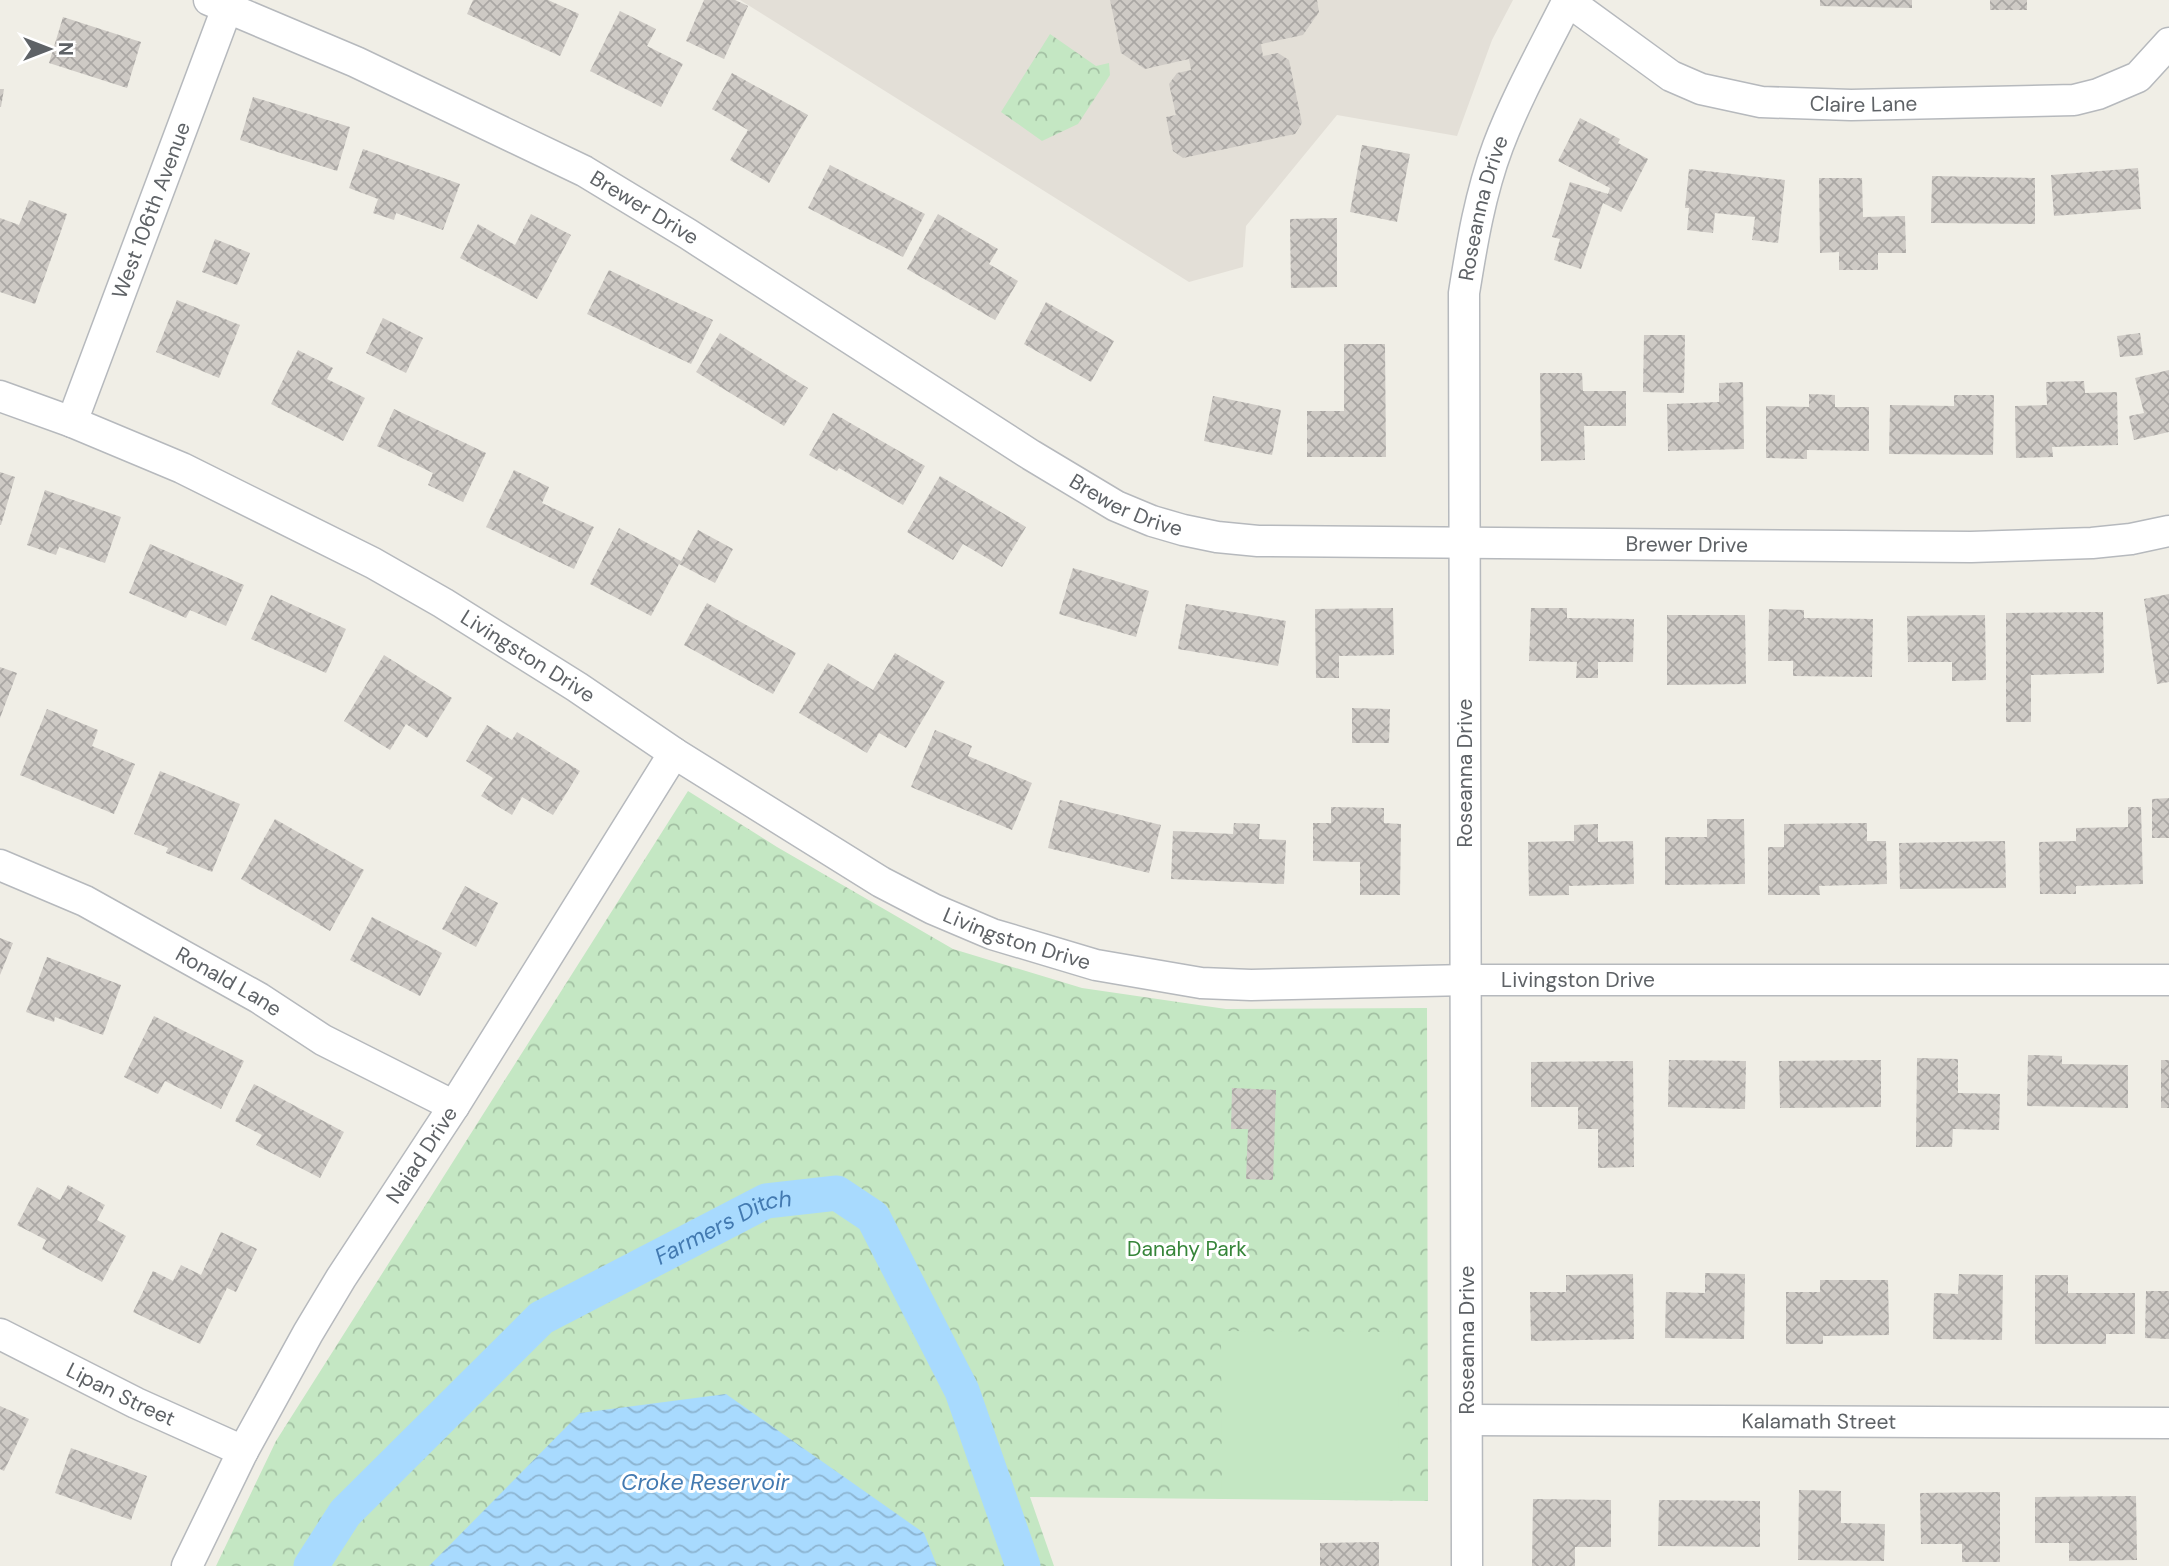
<svg xmlns="http://www.w3.org/2000/svg" width="2169" height="1566" font-family="'DM Sans',sans-serif">
<style>
.education{fill:#e3dfd7}
.forest{fill:url(#forest-crowns)}
.pitch{fill:#c4e7c3}
.water{fill:url(#water-waves)}
.lines{fill:none;stroke-linecap:round;stroke-linejoin:round}
.canal{stroke:#a8dafe;stroke-width:35}
.building{fill:url(#building-cross-hatch)}
.street-casing{stroke:#b6b9bd;stroke-width:33}
.street{stroke:#fff;stroke-width:30}
.labels{text-anchor:middle;dominant-baseline:central;stroke-width:6;stroke-linejoin:round;paint-order:stroke}
.street-label{font-size:21px;fill:#5e6266;stroke:#fff}
.park-label{font-size:21px;fill:#368539;stroke:#fff}
.water-label{font-size:23px;font-style:italic;fill:#437ab1;stroke:#fff}
</style>
<defs>
<pattern id="forest-crowns" width="20" height="18" patternUnits="userSpaceOnUse" patternTransform="scale(1.75)"><rect width="20" height="18" fill="#c4e7c3"/><path d="M2 6a3 3 0 1 1 6 0M12 15a3 3 0 1 1 6 0" fill="none" stroke="#a2bfa2"/></pattern>
<pattern id="water-waves" width="16" height="10" patternUnits="userSpaceOnUse" patternTransform="scale(1.75)"><rect width="16" height="10" fill="#a8dafe"/><path d="M0 5q4-4 8 0t8 0" fill="none" stroke="#8cb4d1"/></pattern>
<pattern id="building-cross-hatch" width="8" height="8" patternUnits="userSpaceOnUse" patternTransform="scale(1.75)"><rect width="8" height="8" fill="#cecac5"/><path d="M0 0l8 8M0 8l8-8" fill="none" stroke="#aaa7a4"/></pattern>
</defs>
<rect width="100%" height="100%" fill="#f0eee6"/>
<path class="education" d="M740,0h773l-21,40 -35,96 -120,-21 -91,111 -3,41 -54,15z"/>
<g class="forest">
<path d="M1050,34l46,32 13,-3 1,12 -32,49 -36,17 -41,-29z"/>
<path d="M688,791l89,56 176,102 129,39 144,21 201,-1 1,493 -398,-4 24,69h-838l60,-125z"/>
</g>
<path class="pitch" d="M1221,1331l177,1 1,160 -177,3z"/>
<path class="water" d="M726,1394l198,139 13,33h-508l151,-153z"/>
<g class="lines">
<path class="canal" id="s1" d="M311,1566l34,-53 196,-195 225,-117 71,-8 36,24 89,174 61,175"/>
</g>
<g class="building">
<path d="M473,0h75l31,14 -19,42 -93,-42z"/>
<path d="M704,0h31l13,6 -24,53 -38,-18z"/>
<path d="M1110,0h207l2,12 -16,23 -42,9 2,12 15,-3 11,7 13,63 -7,11 -112,24 -10,-7 -7,-34 10,-2 -7,-31 8,-11 14,-3 -2,-11 -44,10 -24,-16z"/>
<path d="M1820,0h92v8l-92,-2z"/>
<rect x="1990" y="0" width="37" height="10"/>
<path d="M620,11l36,18 -9,17 36,18 -22,43 -71,-36z"/>
<path d="M63,17l78,25 -14,46 -78,-25z"/>
<path d="M732,73l76,42 -39,68 -39,-23 18,-30 -36,-21z"/>
<path d="M0,89h4l-3,18h-1z"/>
<path d="M253,97l97,30 -13,44 -97,-31z"/>
<path d="M1580,118l40,21 -2,4 30,16 -27,53 -18,-9 -22,66 -27,-9 6,-21 -8,-2 18,-55 38,12 2,-6 -52,-27z"/>
<path d="M1362,145l48,9 -13,68 -47,-10z"/>
<path d="M363,149l97,35 -17,46 -47,-17 -2,7 -21,-7 5,-14 -29,-11z"/>
<path d="M830,165l95,49 -22,43 -95,-49z"/>
<path d="M2138,168l3,41 -87,7 -3,-41z"/>
<path d="M1689,169l96,11 -7,63 -26,-3 3,-23 -40,-4 -2,20 -26,-3 2,-22h-4z"/>
<path d="M1932,176l103,2v46l-104,-1z"/>
<path d="M1819,178h43l1,39 42,-1 1,37h-28v17h-39v-18l-19,1z"/>
<path d="M29,200l38,14 -32,90 -35,-12v-74l19,7z"/>
<path d="M531,214l40,21 -34,64 -77,-41 18,-34 37,21z"/>
<path d="M938,214l60,35 -9,15 29,17 -23,39 -88,-51z"/>
<path d="M1337,218v69l-46,1 -1,-69z"/>
<path d="M215,239l35,14 -13,32 -35,-13z"/>
<path d="M609,270l104,50 -22,44 -104,-50z"/>
<path d="M177,300l63,25 -21,53 -63,-26z"/>
<path d="M1046,302l68,39 -23,41 -67,-38z"/>
<path d="M383,318l40,20 -17,35 -40,-20z"/>
<path d="M720,333l88,55 -24,38 -88,-54z"/>
<path d="M2140,333l3,22 -23,2 -3,-21z"/>
<path d="M1644,335h41l-1,58 -41,-1z"/>
<path d="M1344,344h41l1,113h-79v-46h37z"/>
<path d="M298,350l35,18 -6,11 38,19 -22,43 -72,-37z"/>
<path d="M2169,370v62l-35,8 -5,-24 15,-3 -9,-35z"/>
<path d="M1540,373h42l1,18h43v35h-42l1,34 -44,1z"/>
<path d="M2084,381l1,12 32,-1 1,53 -66,2 1,10 -37,1 -1,-52 32,-1 -1,-23z"/>
<path d="M1743,382l1,67 -76,2 -1,-47 52,-2v-19z"/>
<path d="M1809,394l26,1v12h34v44l-62,-1v9l-41,-1v-52l43,1z"/>
<path d="M1954,395h40l-1,60 -104,-1 1,-49 64,1z"/>
<path d="M1213,396l68,14 -9,45 -68,-14z"/>
<path d="M394,409l92,44 -23,49 -35,-17 5,-12 -56,-27z"/>
<path d="M833,413l92,53 -22,39 -64,-37 -2,3 -28,-16z"/>
<path d="M514,470l35,17 -7,16 52,24 -20,42 -88,-42z"/>
<path d="M0,472l15,5 -14,48h-1z"/>
<path d="M940,476l86,51 -24,40 -39,-23 -10,16 -46,-28z"/>
<path d="M45,490l76,27 -16,46 -46,-16 -3,8 -29,-10z"/>
<path d="M619,528l62,33 17,-31 35,19 -18,34 -36,-19 -28,52 -61,-32z"/>
<path d="M150,544l94,41 -18,41 -36,-16 -4,8 -57,-25z"/>
<path d="M1073,568l76,23 -13,46 -77,-23z"/>
<path d="M2169,594v88l-12,2 -13,-85z"/>
<path d="M271,595l75,34 -20,44 -75,-34z"/>
<path d="M707,603l89,50 -23,41 -89,-49z"/>
<path d="M1186,604l100,17 -8,45 -100,-17z"/>
<path d="M1393,608l1,47 -55,1v22h-23l-1,-69z"/>
<path d="M1531,608h36v10l67,1 -1,43h-35v16h-22l1,-16 -48,-1z"/>
<path d="M1769,609l35,1v8l69,1 -1,58 -79,-1v-15h-25z"/>
<path d="M2103,612l1,61 -73,2v47h-25v-109z"/>
<path d="M1667,615h78l1,69 -79,1z"/>
<path d="M1985,615l1,65 -34,1v-19h-44l-1,-46z"/>
<path d="M895,653l50,29 -39,66 -27,-15 -12,20 -68,-40 29,-50 45,27z"/>
<path d="M384,655l68,43 -25,40 -21,-14 -16,26 -46,-29z"/>
<path d="M0,667l17,6 -17,45z"/>
<path d="M1352,708l38,1 -1,34h-37z"/>
<path d="M47,709l51,21 -6,16 43,18 -21,50 -94,-39z"/>
<path d="M487,725l25,15 5,-8 63,39 -27,44 -31,-18 -10,18 -31,-19 12,-18 -27,-17z"/>
<path d="M935,730l37,16 -4,10 64,27 -20,47 -101,-43z"/>
<path d="M160,771l80,33 -28,68 -46,-19 2,-5 -34,-14z"/>
<path d="M2169,798v40h-17v-39z"/>
<path d="M1060,800l101,25 -12,48 -101,-25z"/>
<path d="M1331,807l53,1v15l17,1 -1,71h-40v-33l-47,-1v-38h18z"/>
<path d="M2128,807h13l2,77 -67,2v8h-36l-1,-52 37,-1v-13l52,-1z"/>
<path d="M275,819l89,51 -34,61 -89,-52z"/>
<path d="M1707,819h37l1,65 -80,1v-48h42z"/>
<path d="M1234,823l26,1 -1,15 27,1 -2,44 -113,-5 2,-48 60,3z"/>
<path d="M1867,823v18h19l1,43 -68,2 1,9h-52v-48h16v-23z"/>
<path d="M1598,824v18l35,-1 1,43 -65,2v9l-40,1 -1,-54 46,-1v-16z"/>
<path d="M2005,841l1,47 -106,1 -1,-46z"/>
<path d="M465,886l33,17 -22,44 -34,-18z"/>
<path d="M372,917l70,36 -22,43 -70,-36z"/>
<path d="M0,938l13,5 -13,32z"/>
<path d="M47,957l74,28 -18,50 -48,-18 -1,5 -28,-10z"/>
<path d="M154,1016l90,45 -23,48 -56,-28 -7,13 -34,-17z"/>
<path d="M2028,1055l34,1v8l66,1v43l-101,-2z"/>
<path d="M1917,1058l41,1v34l42,1 -1,36 -46,-1 -1,18h-36z"/>
<path d="M1669,1060l77,1 -1,48 -77,-2z"/>
<path d="M1881,1060v47l-101,1 -1,-47z"/>
<rect x="2161" y="1060" width="8" height="48"/>
<path d="M1633,1061l1,106 -36,1v-39h-20v-22h-47v-45z"/>
<path d="M254,1084l90,48 -24,46 -64,-33 6,-10 -27,-14z"/>
<path d="M1232,1088l44,2 -3,90 -27,-1 2,-50h-17z"/>
<path d="M68,1185l37,20 -8,15 29,16 -24,46 -60,-33 4,-9 -29,-15 20,-38 23,13z"/>
<path d="M221,1232l36,17 -21,43 -9,-4 -27,56 -67,-32 20,-41 20,10 8,-16 20,10z"/>
<path d="M1705,1273l40,1 -1,65 -79,-1 1,-46 39,1z"/>
<path d="M1633,1274l1,65 -103,2 -1,-49h36v-17z"/>
<path d="M1959,1274l44,1 -1,65 -69,-1 1,-46 24,1z"/>
<path d="M2035,1275h33v18h67v41h-29v10h-71z"/>
<path d="M1820,1280h68l1,55 -66,1v8h-37v-52h34z"/>
<path d="M2146,1291h23v48l-24,-1z"/>
<path d="M0,1406l29,13 -25,52 -4,-2z"/>
<path d="M71,1448l76,28 -16,44 -76,-27z"/>
<path d="M1799,1490l42,1v32l44,1 -1,37 -86,-1z"/>
<path d="M2000,1492v70h-38v-18h-41l-1,-51z"/>
<path d="M2136,1496l1,64 -68,1v-18h-34v-46z"/>
<path d="M1533,1499l78,1v47h-36v19h-43z"/>
<path d="M1659,1500l101,1v46l-102,-1z"/>
<path d="M1379,1542v24h-59v-23z"/>
</g>
<g class="lines">
<defs>
<g id="street">
<path id="s2" d="M209,0l147,62 228,109 104,63 343,221 85,51 36,15 31,9 34,7 41,4 713,6 121,-4 39,-4 38,-8"/>
<path id="s3" d="M1568,1l103,75 30,13 60,13 90,3 223,-5 24,-6 40,-17 31,-34"/>
<path id="s4" d="M0,396l72,26 110,46 191,95 70,40 134,84 97,66 207,129 52,27 59,25 104,31 105,18 50,2 216,-5h702"/>
<path id="s5" d="M72,422l158,-422"/>
<path id="s6" d="M0,865l85,36 174,97 64,42 131,66"/>
<path id="s7" d="M0,1334l136,69 107,48"/>
<path id="s8" d="M1467,1420l702,3"/>
<path id="s9" d="M187,1566l56,-115 65,-118 33,-55 113,-172 220,-353"/>
<path id="s10" d="M1467,1566l-3,-1273c8,-50 16,-99 34,-147 19,-50 46,-98 70,-146"/>
</g>
</defs>
<use href="#street" class="street-casing"/>
<use href="#street" class="street"/>
</g>
<g class="labels">
<g class="street-label">
<text stroke="none"><textPath href="#s3" startOffset="324">Claire Lane</textPath></text>
<text stroke="none"><textPath href="#s2" startOffset="483">Brewer Drive</textPath></text>
<text stroke="none"><textPath href="#s10" startOffset="1360">Roseanna Drive</textPath></text>
<text stroke="none"><textPath href="#s5" startOffset="226">West 106th Avenue</textPath></text>
<text stroke="none"><textPath href="#s2" startOffset="1050">Brewer Drive</textPath></text>
<text stroke="none"><textPath href="#s2" startOffset="1617">Brewer Drive</textPath></text>
<text stroke="none"><textPath href="#s4" startOffset="590">Livingston Drive</textPath></text>
<text transform="translate(1465 773) rotate(-90)">Roseanna Drive</text>
<text stroke="none"><textPath href="#s4" startOffset="1157">Livingston Drive</textPath></text>
<text stroke="none"><textPath href="#s4" startOffset="1724">Livingston Drive</textPath></text>
<text stroke="none"><textPath href="#s6" startOffset="257">Ronald Lane</textPath></text>
<text stroke="none"><textPath href="#s9" startOffset="474">Naiad Drive</textPath></text>
<text transform="translate(1467 1340) rotate(-90)">Roseanna Drive</text>
<text stroke="none"><textPath href="#s7" startOffset="135">Lipan Street</textPath></text>
<text stroke="none"><textPath href="#s8" startOffset="352">Kalamath Street</textPath></text>
</g>
<g class="park-label">
<text x="1187" y="1249">Danahy Park</text>
</g>
<g class="water-label">
<text stroke="none"><textPath href="#s1" startOffset="544">Farmers Ditch</textPath></text>
<text x="705" y="1482">Croke Reservoir</text>
</g>
</g>
<g transform="translate(49 49) rotate(90)" stroke="#ffffff" stroke-width="5" paint-order="stroke">
<path d="M0-5L12 26L0 18L-12 26Z" fill="#5e6266"/>
<text y="-10" font-size="19" font-weight="bold" text-anchor="middle" fill="#5e6266">N</text>
</g>
</svg>
